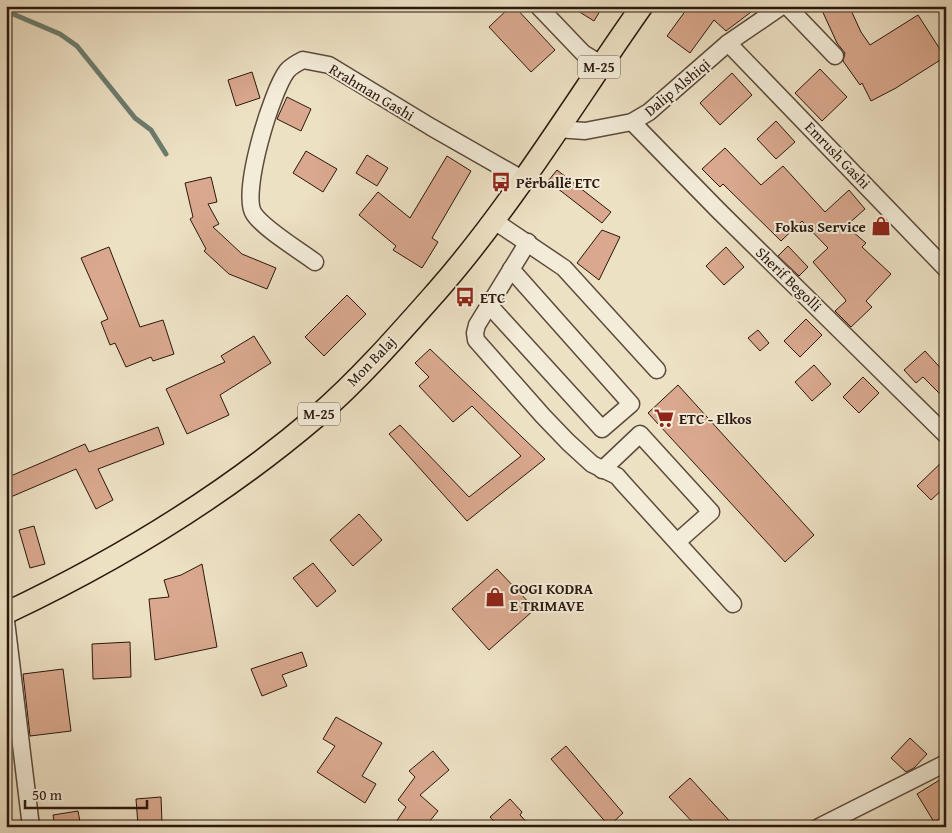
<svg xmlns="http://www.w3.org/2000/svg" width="952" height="833" font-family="'Gentium Book Plus',serif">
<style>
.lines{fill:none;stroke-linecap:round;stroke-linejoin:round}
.stream{stroke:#6d7c6f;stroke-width:5}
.building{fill:#d9a88e;stroke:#2b180d}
.minor-casing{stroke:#5c4a3b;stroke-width:19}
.major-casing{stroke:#2b180d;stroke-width:24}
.minor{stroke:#f3ecd9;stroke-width:16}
.major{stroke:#ede1c4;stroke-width:21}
.labels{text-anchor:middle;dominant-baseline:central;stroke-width:4;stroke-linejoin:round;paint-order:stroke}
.shield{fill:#f3ecd9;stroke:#67584a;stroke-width:1}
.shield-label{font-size:14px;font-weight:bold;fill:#2b180d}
.street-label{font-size:15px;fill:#2b180d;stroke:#f3ecd9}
.poi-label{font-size:15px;font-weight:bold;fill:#2b180d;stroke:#f3ecd9;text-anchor:start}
</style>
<rect width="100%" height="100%" fill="#ede1c4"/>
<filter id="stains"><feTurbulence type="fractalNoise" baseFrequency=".004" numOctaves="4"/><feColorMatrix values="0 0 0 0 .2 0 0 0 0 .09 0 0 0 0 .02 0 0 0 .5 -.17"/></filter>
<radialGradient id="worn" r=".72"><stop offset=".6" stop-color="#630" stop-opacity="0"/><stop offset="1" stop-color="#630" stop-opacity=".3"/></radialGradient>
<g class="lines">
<path class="stream" d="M6,11l54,23 17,12 58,72 16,12 15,24"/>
</g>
<g class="building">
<path d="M511,6h3l41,44 -24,22 -42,-45z"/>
<path d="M570,6h33l-9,15z"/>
<path d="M689,6h70l-33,25 -12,-11 -24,33 -23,-17z"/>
<path d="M820,6h29l12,26 9,13 48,-30 27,42 -49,31 -25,13 -9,-18 -2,2 -17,-24 2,-8 -8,-10z"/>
<path d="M820,69l27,28 -25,24 -27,-28z"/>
<path d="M252,72l8,26 -24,8 -8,-26z"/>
<path d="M732,73l20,22 -32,30 -20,-22z"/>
<path d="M287,97l24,12 -10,22 -24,-12z"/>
<path d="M776,121l19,21 -19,17 -19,-20z"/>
<path d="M725,148l36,37 22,-19 42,46 24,-22 16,19 -19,17 20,17 -4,4 29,27 -25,27 6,6 -21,20 -16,-16 11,-10 -1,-2 -32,-37 15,-14 -26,-27 -21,20 -58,-57 -3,3 -18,-18z"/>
<path d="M306,151l31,18 -14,23 -30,-19z"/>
<path d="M367,155l21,13 -11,18 -21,-13z"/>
<path d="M447,156l24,15 -39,67 6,4 -16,26 -29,-18 3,-4 -37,-31 19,-23 32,26z"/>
<path d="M557,170l54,42 -9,11 -54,-42z"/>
<path d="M211,177l6,25 -9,2 11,20 -6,3 29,27 34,14 -9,21 -38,-15 -25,-23 2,-2 -16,-30 3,-2 -8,-34z"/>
<path d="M602,230l18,7 -21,43 -22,-17z"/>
<path d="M788,246l20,21 -9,9 -21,-20z"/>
<path d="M109,247l31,80 23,-7 11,34 -21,7 -2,-4 -25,10 -11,-24 -5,2 -9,-23 7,-3 -27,-61z"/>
<path d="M726,247l18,20 -20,18 -18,-19z"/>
<path d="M347,295l19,19 -42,42 -19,-19z"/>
<path d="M806,319l16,16 -22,22 -16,-16z"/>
<path d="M758,330l11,13 -9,8 -12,-13z"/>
<path d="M254,336l17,27 -51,32 9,20 -42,19 -21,-45 59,-27 -4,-6z"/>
<path d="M430,349l115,110 -78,62 -78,-87 11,-9 69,72 52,-41 -49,-50 -19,16 -34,-36 10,-9 -14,-14z"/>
<path d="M925,351l21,23v26l-23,-23 -7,6 -12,-13z"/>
<path d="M814,365l17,19 -19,17 -17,-19z"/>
<path d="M863,377l16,16 -20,20 -16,-16z"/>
<path d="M678,385l136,150 -29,27 -137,-149z"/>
<path d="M158,427l6,17 -66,25 15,31 -17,9 -20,-40 -70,30v-21l79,-34 4,8z"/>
<path d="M946,458v28l-15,14 -14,-14z"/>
<path d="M359,514l23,26 -29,26 -23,-26z"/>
<path d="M34,526l11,38 -15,4 -11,-38z"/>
<path d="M313,563l23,28 -19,16 -24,-29z"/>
<path d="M202,564l15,83 -62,13 -6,-61 20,-2 -5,-17 17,-5z"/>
<path d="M497,569l38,40 -46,41 -37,-41z"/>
<path d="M130,642l1,35 -38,2 -1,-35z"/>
<path d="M302,652l5,14 -25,9 5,11 -25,10 -11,-27z"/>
<path d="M63,669l8,62 -41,5 -7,-62z"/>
<path d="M336,717l46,26 -20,33 14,8 -11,19 -48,-31 18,-26 -12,-7z"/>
<path d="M910,738l17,16 -13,14 -8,4 -15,-14z"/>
<path d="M566,746l57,67 -14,13 -58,-67z"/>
<path d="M433,751l16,19 -29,25 18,16 -13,16h-22l-7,-5 10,-15 -8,-7 17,-23 -6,-6z"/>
<path d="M946,776v39l-12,7 -17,-28z"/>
<path d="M690,778l45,49h-38l-28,-30z"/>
<path d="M161,797l1,26 -24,2 -2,-26z"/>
<path d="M510,799l12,13 -2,3 11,12h-32l-9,-10z"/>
<path d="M78,811l3,16h-26l-2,-12z"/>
</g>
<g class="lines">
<defs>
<g id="minor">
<path d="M538,6l45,47 18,11"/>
<path d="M787,6l48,50"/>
<path d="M728,43l218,226"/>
<path d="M632,122l86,88 228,225"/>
<path d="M557,129l28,2 47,-9 17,-10 79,-69 54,-37"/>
<path d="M493,220l71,48 93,102"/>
<path d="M528,242l-51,83 -2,8 1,7 67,76 25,26 24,22 25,12 6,7 110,121"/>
<path d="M315,262c-16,-12 -51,-33 -61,-48 -14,-20 18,-124 33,-143 4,-5 10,-8 16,-11l26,5 102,62 91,52"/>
<path d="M489,305l113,124 29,-25 -120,-135"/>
<path d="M602,470l38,-36 71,78 -34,30"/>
<path d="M6,621l25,206"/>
<path d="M819,827l127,-64"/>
</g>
<path id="major" d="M6,613c112,-53 216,-116 310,-196 43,-37 84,-84 122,-127 76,-87 137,-189 204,-284"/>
</defs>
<use href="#minor" class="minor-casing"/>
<use href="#major" class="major-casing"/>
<use href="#minor" class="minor"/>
<use href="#major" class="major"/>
</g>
<defs>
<symbol id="bus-bare" viewBox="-9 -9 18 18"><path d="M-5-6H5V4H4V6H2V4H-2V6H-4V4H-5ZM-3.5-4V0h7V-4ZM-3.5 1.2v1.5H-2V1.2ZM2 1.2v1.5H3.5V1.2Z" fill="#8f2418" stroke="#f3ecd9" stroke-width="2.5" paint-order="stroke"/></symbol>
<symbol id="shop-bare" viewBox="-9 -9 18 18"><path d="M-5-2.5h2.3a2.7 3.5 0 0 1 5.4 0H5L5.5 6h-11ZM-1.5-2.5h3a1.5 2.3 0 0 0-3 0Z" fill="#8f2418" stroke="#f3ecd9" stroke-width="2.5" paint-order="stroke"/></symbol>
<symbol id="supermarket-bare" viewBox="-9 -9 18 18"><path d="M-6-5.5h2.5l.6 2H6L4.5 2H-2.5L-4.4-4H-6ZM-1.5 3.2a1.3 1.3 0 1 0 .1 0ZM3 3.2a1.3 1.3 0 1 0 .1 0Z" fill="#8f2418" stroke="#f3ecd9" stroke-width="2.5" paint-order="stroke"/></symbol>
</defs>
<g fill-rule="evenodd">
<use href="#bus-bare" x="487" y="168" width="28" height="28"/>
<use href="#shop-bare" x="867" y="212" width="28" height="28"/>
<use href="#bus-bare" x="451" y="283" width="28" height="28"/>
<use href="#supermarket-bare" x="650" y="404" width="28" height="28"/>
<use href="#shop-bare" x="481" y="583" width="28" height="28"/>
</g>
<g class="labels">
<g class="shield">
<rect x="578" y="55.5" width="42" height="23" rx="4"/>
<rect x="298" y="402.5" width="42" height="23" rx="4"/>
</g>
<g class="shield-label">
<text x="599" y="67">M-25</text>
<text x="319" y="414">M-25</text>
</g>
<g class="street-label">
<text transform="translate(677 87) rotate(-40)">Dalip Alshiqi</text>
<text transform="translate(372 92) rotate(31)">Rrahman Gashi</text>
<text transform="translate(838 155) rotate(46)">Emrush Gashi</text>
<text transform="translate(789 279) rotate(44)">Sherif Begolli</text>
<text transform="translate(371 361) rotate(-46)">Mon Balaj</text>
</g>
<g class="poi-label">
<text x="516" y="182">Përballë ETC</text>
<text x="866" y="226" text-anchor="end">Fokus Service</text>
<text x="480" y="297">ETC</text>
<text x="679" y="418">ETC - Elkos</text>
<text x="510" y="588">GOGI KODRA<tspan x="510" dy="17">E TRIMAVE</tspan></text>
</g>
</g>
<rect width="952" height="833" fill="none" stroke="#ede1c4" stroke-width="25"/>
<rect x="8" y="8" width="937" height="818" fill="none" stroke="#2b180d" stroke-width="2.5"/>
<rect x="12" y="12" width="927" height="808" fill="none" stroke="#2b180d"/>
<path d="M25 800v8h122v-8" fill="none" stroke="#2b180d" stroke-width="2.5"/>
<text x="32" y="800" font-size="15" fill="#2b180d" stroke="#f3ecd9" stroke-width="4" paint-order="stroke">50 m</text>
<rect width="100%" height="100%" filter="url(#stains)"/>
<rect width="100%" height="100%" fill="url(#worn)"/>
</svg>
